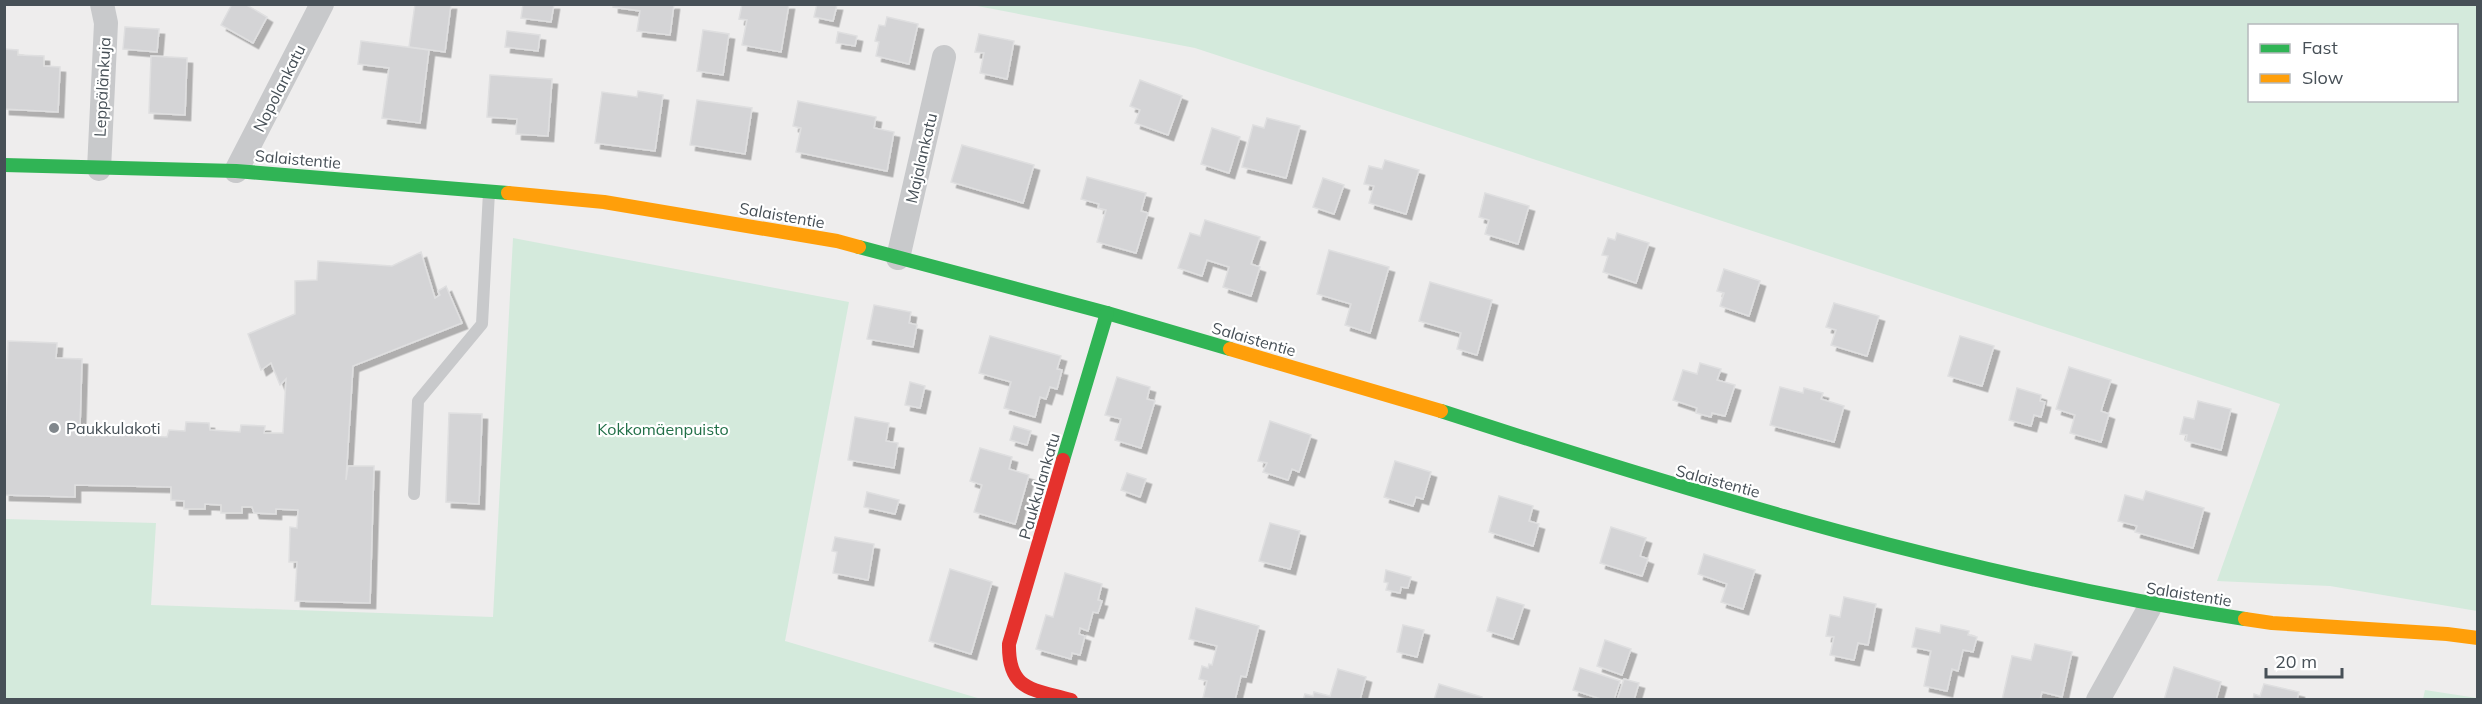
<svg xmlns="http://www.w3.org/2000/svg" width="2482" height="704" font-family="Mulish,sans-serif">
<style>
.green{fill:#d4eadc;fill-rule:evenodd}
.building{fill:#d4d4d6;stroke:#dfdfe0;stroke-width:1.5;filter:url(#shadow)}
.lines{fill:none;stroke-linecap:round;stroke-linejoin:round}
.lane{stroke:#c8c9cb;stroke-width:12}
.street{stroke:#c8c9cb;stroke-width:24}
.fast{stroke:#30b455;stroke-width:14}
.slow{stroke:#ff9f0a;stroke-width:14}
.jam{stroke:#e5322d;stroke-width:14}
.poi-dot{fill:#81878c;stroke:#fff;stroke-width:2}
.labels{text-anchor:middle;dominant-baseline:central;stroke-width:4.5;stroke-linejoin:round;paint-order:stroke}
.street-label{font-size:16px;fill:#475057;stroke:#fff}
.poi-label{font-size:16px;fill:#475057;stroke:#fff;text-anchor:start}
.park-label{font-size:16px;fill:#216f47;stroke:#fff}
</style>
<defs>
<filter id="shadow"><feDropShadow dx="5.5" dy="5.5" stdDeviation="0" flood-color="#0004"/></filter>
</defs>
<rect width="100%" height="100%" fill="#eeeded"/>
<g class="green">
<path d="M972,5h1505v606l-147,-25 -113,-5 63,-177 -1085,-356zM2250,26h206v74h-206z"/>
<path d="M513,238l336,64 -64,339 196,58h-976v-180l151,4 -5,82 342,12z"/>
<path d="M2425,690l52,8v1h-54z"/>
</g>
<g class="building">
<path d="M232,4h13l22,13 -14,26 -32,-18z"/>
<path d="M415,4h36l-6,48 -36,-5z"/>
<path d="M523,4h31l-3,18 -30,-4z"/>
<path d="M613,4h61l-4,31 -33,-4 3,-20 -27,-4z"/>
<path d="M742,4h47l-8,48 -39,-7 5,-25 -8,-1z"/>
<path d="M817,4l20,1 -4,16 -19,-4z"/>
<path d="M887,17l31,7 -9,40 -33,-8 3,-14 -4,-1 4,-16 6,1z"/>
<path d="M125,27l34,2 -2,23 -34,-3z"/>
<path d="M703,30l26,4 -6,41 -26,-4z"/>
<path d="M507,31l33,4 -2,16 -33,-4z"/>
<path d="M838,32l19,4 -2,10 -19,-3z"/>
<path d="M979,34l35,7 -7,38 -27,-6 4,-20 -9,-1z"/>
<path d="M361,41l68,9 -9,73 -38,-5 7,-50 -31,-4z"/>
<path d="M4,49l14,1v5l26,1v10l16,1 -2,45 -54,-3z"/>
<path d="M151,56l36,2 -2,57 -36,-2z"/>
<path d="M490,75l62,4 -4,57 -32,-2 1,-15 -30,-2z"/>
<path d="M1140,80l42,16 -14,39 -33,-12 5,-13 -10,-4z"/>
<path d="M638,91l25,4 -8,56 -60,-8 7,-51 35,5z"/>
<path d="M697,100l55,8 -7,46 -55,-9z"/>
<path d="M798,101l78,16 -2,11 20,4 -7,39 -91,-19 5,-24 -8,-2z"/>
<path d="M1267,118l33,8 -14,52 -44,-11 11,-42 11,3z"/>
<path d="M1212,128l28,9 -11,36 -28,-9z"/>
<path d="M962,145l72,20 -11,38 -72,-21z"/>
<path d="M1385,160l34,10 -13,44 -37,-11 5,-17 -10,-2 5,-18 13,3z"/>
<path d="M1087,177l59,16 -5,18 7,2 -12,40 -39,-11 9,-32 -8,-2 1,-4 -18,-5z"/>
<path d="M1323,178l21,7 -10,29 -21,-7z"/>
<path d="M1485,193l44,13 -11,38 -33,-10 4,-14 -10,-3z"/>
<path d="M1205,220l55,17 -9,27 9,3 -9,29 -28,-9 6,-20 -22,-7 -5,16 -24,-8 12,-35 10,3z"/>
<path d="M1617,233l32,10 -13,40 -33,-11 5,-16 -6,-1 6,-17 7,2z"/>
<path d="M1329,250l60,17 -19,66 -25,-8 6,-21 -34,-10z"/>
<path d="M421,252l14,46 5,-3 -2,-4 8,-5 16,37 -109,43 -7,114 2,-14h26l-4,137 -75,-2 2,-39h-8l1,-35 7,1 1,-18 -22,-1v5l-22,-1 -2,-6h-10v6h-21v-8l-16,-1v5h-21v-8l-13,-1v-13l-96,-2v12l-71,-2 4,-154 49,2 -1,15 26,1 -2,68 45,1v7l42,2 2,-7 16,1 1,-9 23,1 1,7 30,2 1,-7 24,1 -1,7h19l3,-54 -6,6 -9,-22 -10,7 -13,-36 47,-20v-33l22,-1 1,-19 74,5z"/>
<path d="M1724,269l36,12 -11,35 -29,-10 4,-13 -7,-2z"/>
<path d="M1430,282l62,18 -15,55 -20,-6 4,-16 -42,-12z"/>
<path d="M1834,303l45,13 -12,40 -36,-11 5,-15 -10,-3z"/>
<path d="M874,305l37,7 -2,11 8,2 -4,22 -46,-8z"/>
<path d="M990,336l71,20 -4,13 5,1 -5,19 -7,-2 -4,12 -6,-2 -5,20 -31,-9 7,-26 -32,-9z"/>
<path d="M1960,336l34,10 -12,40 -34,-10z"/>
<path d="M1700,363l21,6 -4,11 18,5 -10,31 -13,-3 -1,4 -15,-4 1,-5 -24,-8 10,-30 14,4z"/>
<path d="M2069,367l42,13 -10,31 8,3 -8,28 -31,-9 5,-18 -19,-6z"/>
<path d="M1117,377l33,10 -3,12 8,2 -14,47 -26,-8 6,-21 -16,-4z"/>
<path d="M910,382l15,4 -5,22 -15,-3z"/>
<path d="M1780,387l23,6 1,-5 19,5 -2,6 23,7 -10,36 -64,-17z"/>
<path d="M2017,388l24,7 -1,6 5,1 -4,15 -7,-2 -3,11 -22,-6z"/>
<path d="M2198,401l33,8 -10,41 -35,-9 1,-6 -7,-1 4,-17 10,2z"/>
<path d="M449,413l33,1 -3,90 -33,-2z"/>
<path d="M855,417l34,6 -3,18 12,2 -4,25 -46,-8z"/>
<path d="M1270,421l41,14 -12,37 -7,-3 -4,11 -25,-8 4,-9 -9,-2z"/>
<path d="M1014,426l17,5 -4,14 -17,-5z"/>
<path d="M980,448l32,9 -3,12 20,6 -14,49 -41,-12 8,-27 -12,-4z"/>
<path d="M1395,461l36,11 -8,27 -7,-2 -3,9 -29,-9z"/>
<path d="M1127,473l19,6 -6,18 -19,-7z"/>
<path d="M2146,491l58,17 -11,40 -58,-16 2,-6 -19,-5 7,-26 18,5z"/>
<path d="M867,492l32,8 -4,14 -31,-7z"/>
<path d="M1499,496l34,10 -4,15 10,3 -6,22 -44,-14z"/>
<path d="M1270,523l30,8 -10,38 -31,-8z"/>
<path d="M1611,527l35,11 -6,18 8,3 -6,17 -42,-13z"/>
<path d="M835,537l39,7 -6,36 -35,-7 4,-21 -5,-1z"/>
<path d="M1704,554l51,16 -12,39 -22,-7 6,-18 -29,-10z"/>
<path d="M950,569l42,13 -21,72 -42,-13z"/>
<path d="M1386,570l25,7 -3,11 -7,-1 -1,6 -14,-3 2,-7 -4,-1z"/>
<path d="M1065,573l37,11 -4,16 4,1 -4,12 -5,-1 -5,19 -8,-3 -1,6 6,2 -5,19 -8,-2 -1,6 -35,-10 10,-34 7,2z"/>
<path d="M1497,597l27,8 -11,34 -26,-8z"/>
<path d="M1844,597l32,7 -8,41 -10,-2 -4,17 -24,-5 4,-18 -8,-1 4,-21 10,2z"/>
<path d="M1196,608l63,18 -13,51 -5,-1 -6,24 -32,-2 4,-17 -8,-2 3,-13 6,2 1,-4 3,1 5,-19 -28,-7z"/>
<path d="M1403,625l21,5 -7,27 -20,-5z"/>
<path d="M1941,625l28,6 -1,4 9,2 -4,15 -10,-2 -5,21 -6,-2 -5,22 -23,-5 7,-35 -19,-4 4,-19 24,5z"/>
<path d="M1605,640l26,9 -9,26 -25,-9z"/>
<path d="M2035,644l37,8 -10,45 -20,-5 -2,8h-38l10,-44 19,4z"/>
<path d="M2174,667l47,15 -5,18h-52z"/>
<path d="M1580,668l40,13 -6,19h-10l-31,-10z"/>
<path d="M1338,669l28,8 -6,23h-57l2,-6 8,2 1,-4 16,4z"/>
<path d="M1624,679l15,4 -5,17h-17z"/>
<path d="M1439,684l43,13 -1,3h-47z"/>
<path d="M2264,684l35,8 -2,8h-44l1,-6 6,2z"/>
</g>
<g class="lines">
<path class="lane" d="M414,494l4,-93 64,-77 7,-132"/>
<g class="street">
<path d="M99,169l7,-146 -4,-19"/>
<path d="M236,171l86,-167"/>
<path d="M898,258l46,-201"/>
<path d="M2098,700l53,-95"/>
</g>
<g class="fast">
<path d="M4,165l232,6 272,22"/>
<path d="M859,247l248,66 123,36"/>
<path d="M1441,411c262,85 532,167 804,208"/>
<path d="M1063,460l44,-147"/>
</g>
<g class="slow">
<path d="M508,193l96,9 233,39 22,6"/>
<path d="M1230,349l211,62"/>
<path d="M2245,619l27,4 175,11 31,4"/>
</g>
<path class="jam" d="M1063,460l-54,184c-1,47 24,45 62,56"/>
</g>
<circle class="poi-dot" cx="54" cy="428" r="6"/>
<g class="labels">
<g class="street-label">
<text transform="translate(102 87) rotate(-87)">Leppälänkuja</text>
<text transform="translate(279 88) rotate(-63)">Nopolankatu</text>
<text transform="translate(921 158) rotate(-77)">Majalankatu</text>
<text transform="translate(298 159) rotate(5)">Salaistentie</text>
<text transform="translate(782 215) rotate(10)">Salaistentie</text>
<text transform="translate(1254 339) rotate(16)">Salaistentie</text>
<text transform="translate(1718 481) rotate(15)">Salaistentie</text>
<text transform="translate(1039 486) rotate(-74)">Paukkulankatu</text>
<text transform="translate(2189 594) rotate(9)">Salaistentie</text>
</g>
<g class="poi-label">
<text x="66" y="428">Paukkulakoti</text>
</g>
<g class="park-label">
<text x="663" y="429">Kokkomäenpuisto</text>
</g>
</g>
<rect width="2482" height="704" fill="none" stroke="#475057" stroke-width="12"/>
<rect x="2248" y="24" width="210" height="78" fill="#ffffff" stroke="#b5b9bc" stroke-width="1.5"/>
<rect x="2260" y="44" width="30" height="9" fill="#30b455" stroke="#b5b9bc" stroke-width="1.5"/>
<text x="2302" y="54" font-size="18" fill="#475057">Fast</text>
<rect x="2260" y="74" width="30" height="9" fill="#ff9f0a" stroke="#b5b9bc" stroke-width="1.5"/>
<text x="2302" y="84" font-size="18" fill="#475057">Slow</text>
<path d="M2266 668v9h76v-9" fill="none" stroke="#475057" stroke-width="3"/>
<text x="2275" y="668" font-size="18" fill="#475057" stroke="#ffffff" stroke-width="4.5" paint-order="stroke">20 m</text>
</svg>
